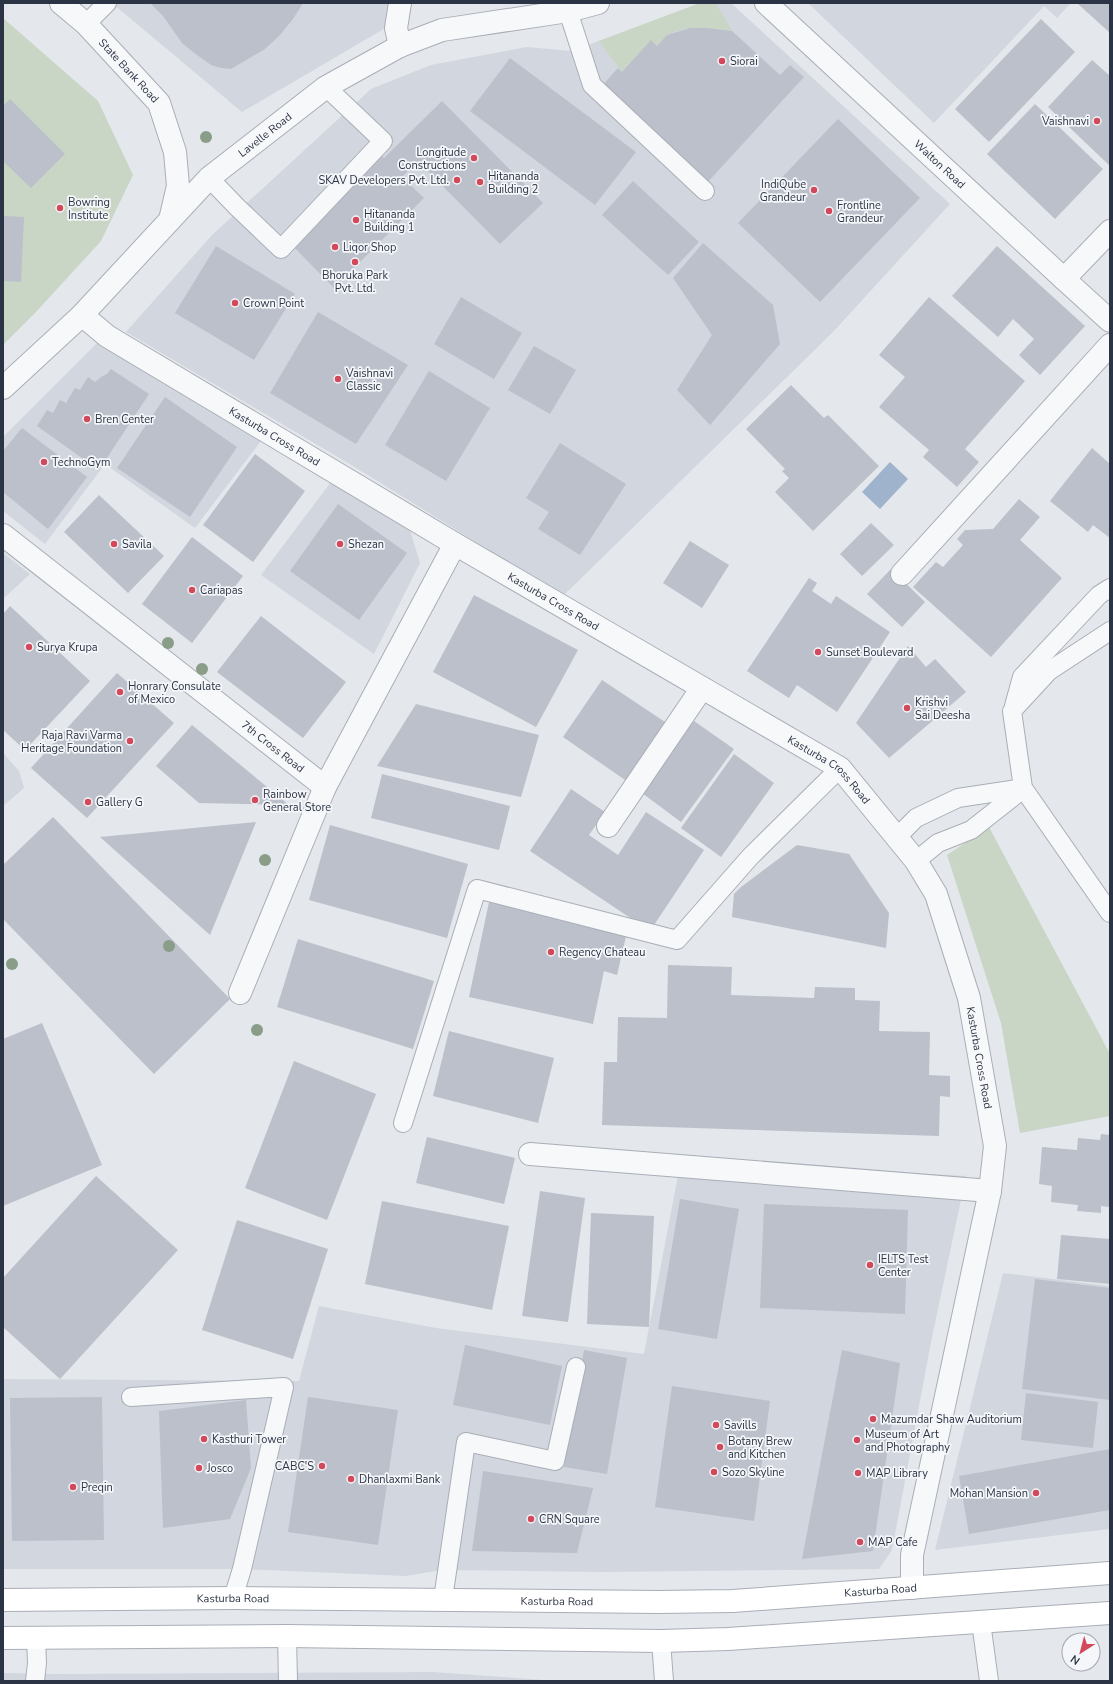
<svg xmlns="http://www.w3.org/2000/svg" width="1113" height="1684" font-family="'Nunito Sans',sans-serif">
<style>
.built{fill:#d2d6de}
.green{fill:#c9d6c5}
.water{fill:#9fb4cc}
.building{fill:#bbc0ca}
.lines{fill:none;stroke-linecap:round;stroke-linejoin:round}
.service-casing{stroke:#a9aeb7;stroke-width:20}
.minor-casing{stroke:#a9aeb7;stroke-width:24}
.tertiary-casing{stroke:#a9aeb7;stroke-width:24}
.secondary-casing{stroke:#a9aeb7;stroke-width:24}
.service{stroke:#f7f8fa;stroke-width:18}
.minor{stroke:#f7f8fa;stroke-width:22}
.tertiary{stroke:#f7f8fa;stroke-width:22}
.secondary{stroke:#fff;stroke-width:22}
.tree{fill:#899d89}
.poi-dot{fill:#d1495b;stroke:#f4f6f9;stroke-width:1.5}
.labels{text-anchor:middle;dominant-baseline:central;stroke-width:3.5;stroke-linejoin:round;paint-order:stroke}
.poi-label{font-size:11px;fill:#2b3445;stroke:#f4f6f9;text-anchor:start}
.street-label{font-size:11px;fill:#2b3445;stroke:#f4f6f9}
</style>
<rect width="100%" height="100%" fill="#e4e7ec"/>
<g class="built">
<path d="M112,3h277l-2,24 -145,85z"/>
<path d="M700,3h31l219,201 -117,128 -270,264 -205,-127 -232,-137 86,-97 159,-146 60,-24 96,-18 45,4z"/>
<path d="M808,3h263l-14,15 -13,-12 -110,117z"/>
<path d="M97,343l164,98 -66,87 -90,-64 -60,80 -42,-33v-74z"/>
<path d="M331,482l79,48 10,33 -46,91 -113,-79z"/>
<path d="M3,553l27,21 -27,25z"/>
<path d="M3,753l16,18 5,17 -21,18z"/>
<path d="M681,1160l285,16 -35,166 -39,208 -13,19 -277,3 -161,-2 -35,6 -164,-7h-239v-190l296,2 20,-75 117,22 208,26z"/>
<path d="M1003,1273l107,13v243l-175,21z"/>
<path d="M433,1672l125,9h-555v-8l54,1z"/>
</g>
<g class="green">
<path d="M700,3h16l16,28c-21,-3 -44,-7 -64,4 -4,2 -7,7 -11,11l-6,-6 -29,32 -23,-31z"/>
<path d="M3,18l95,83 35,74 -32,66 -65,71 -33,33z"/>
<path d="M989,827l121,227v62l-90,17 -19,-110 -54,-168z"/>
</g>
<path class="water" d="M890,462l18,17 -28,30 -18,-17z"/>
<g class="building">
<path d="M150,3h153l-10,16 -13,16 -15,14 -34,20 -10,-1 -10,-3 -18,-13 -11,-9 -19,-27z"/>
<path d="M1077,3h33v30z"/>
<path d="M1041,19l34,33 -86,90 -34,-33z"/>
<path d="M690,28h17l25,3 48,44 10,-10 14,12 -98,107 -106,-96 18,-20 4,4 29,-32 6,6 10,-11z"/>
<path d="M510,58l126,94 -41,53 -125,-94z"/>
<path d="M1092,60l18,16v90l-62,-59z"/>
<path d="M10,99l55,55 -34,34 -28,-27v-55z"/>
<path d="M442,101l101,102 -43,41 -82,-83 -16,16 22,21 -90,90 -45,-46 90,-89 5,5z"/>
<path d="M1035,104l68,65 -48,50 -68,-65z"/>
<path d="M838,119l82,79 -100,104 -82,-79z"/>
<path d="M633,181l66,61 -31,33 -66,-60z"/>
<path d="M3,216l21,1 -3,65 -18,-1z"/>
<path d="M703,243l70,62 7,39 -70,81 -33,-35 35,-55 -39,-57z"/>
<path d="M216,246l79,48 -41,66 -79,-47z"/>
<path d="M997,246l88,80 -45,49 -21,-20 15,-16 -21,-20 -15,18 -46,-41z"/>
<path d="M461,297l61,36 -28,46 -60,-35z"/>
<path d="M929,297l96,84 -60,68 14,13 -22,25 -34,-30 6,-7 -50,-43 26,-30 -26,-22z"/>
<path d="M318,312l90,53 -52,79 -86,-51z"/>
<path d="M534,346l42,24 -26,44 -42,-24z"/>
<path d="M111,369l38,25 -50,76 -62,-44 10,-16 6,3 7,-13 6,3 9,-15 5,2 8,-13 7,5 6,-5 6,-3z"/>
<path d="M429,371l61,37 -44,73 -61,-36z"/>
<path d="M791,385l33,33 4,-3 51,51 -66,65 -38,-39 14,-14 -7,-7 3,-2 -39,-40z"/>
<path d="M165,397l72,50 -47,70 -73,-49z"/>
<path d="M22,428l65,49 -39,52 -45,-37v-41z"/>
<path d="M560,443l66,41 -46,71 -42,-26 11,-17 -23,-14z"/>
<path d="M1092,448l18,16v74l-17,-13 -5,7 -38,-31z"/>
<path d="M255,454l50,37 -52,71 -50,-37z"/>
<path d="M99,495l65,61 -36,37 -64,-61z"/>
<path d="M1019,499l21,18 -20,23 42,38 -71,79 -78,-70 23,-25 7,5 20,-22 -6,-6 8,-9 28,-1z"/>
<path d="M338,504l69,49 -48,67 -69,-49z"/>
<path d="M871,523l23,22 -32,31 -22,-22z"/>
<path d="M192,537l51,39 -51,67 -50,-39z"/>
<path d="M690,541l39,24 -27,43 -39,-25z"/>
<path d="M891,569l34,33 -23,25 -35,-33z"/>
<path d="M809,578l8,5 -5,8 19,13 5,-8 54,36 -53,80 -40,-27 -8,13 -42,-27z"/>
<path d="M474,595l104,55 -42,77 -103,-55z"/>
<path d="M10,606l80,75 -65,69 -22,-20v-116z"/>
<path d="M261,616l85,66 -43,56 -86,-66z"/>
<path d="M908,646l18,21 9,-8 31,33 -77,66 -33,-35z"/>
<path d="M117,673l57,50 -87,95 -56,-50z"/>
<path d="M602,680l66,44 -40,58 -65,-45z"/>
<path d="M416,704l123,31 -18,62 -144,-31z"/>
<path d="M694,721l40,28 -53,73 -39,-29z"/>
<path d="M192,725l97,80 -90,-2 -43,-37z"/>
<path d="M734,754l40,29 -53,74 -40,-29z"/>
<path d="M382,774l128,32 -11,44 -128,-32z"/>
<path d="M571,789l34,23 -16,23 29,20 28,-43 58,38 -54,81 -120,-80z"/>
<path d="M53,817l177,182 -76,75 -151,-155v-54z"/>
<path d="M256,822l-46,113 -110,-98z"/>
<path d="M330,825l138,39 -21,74 -138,-38z"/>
<path d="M797,845l52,9 40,59 -3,35 -154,-31 2,-23 7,-7z"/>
<path d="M489,902l138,30 -10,43 -13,-4 -11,53 -124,-27z"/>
<path d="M298,939l136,42 -21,68 -136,-42z"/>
<path d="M668,965l64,2 -1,28 83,3 1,-11 40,1v12l25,1 -1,30 51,1 -1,43 21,1v21l-10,-1 -1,40 -337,-11 2,-63h13l1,-45 49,1z"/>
<path d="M42,1023l60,142 -99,41v-167z"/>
<path d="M449,1031l105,27 -16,65 -105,-27z"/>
<path d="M294,1061l82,33 -49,126 -82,-32z"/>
<path d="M1101,1134l9,1v72l-9,-1v7l-24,-2 1,-6 -27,-3 1,-16 -13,-2 3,-37 35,3 1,-12 22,2z"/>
<path d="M427,1137l88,21 -11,46 -88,-21z"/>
<path d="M96,1176l82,74 -118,129 -57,-52v-49z"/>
<path d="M540,1191l45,7 -17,124 -46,-6z"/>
<path d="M680,1199l59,10 -22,130 -59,-10z"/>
<path d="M382,1201l127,25 -17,84 -127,-26z"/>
<path d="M764,1204l144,6 -3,104 -145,-6z"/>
<path d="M591,1213l63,3 -5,111 -62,-3z"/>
<path d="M237,1220l91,29 -35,110 -91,-29z"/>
<path d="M1061,1235l49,4v45l-53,-5z"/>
<path d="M1035,1279l75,9v112l-88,-11z"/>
<path d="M465,1345l97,21 -12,59 -97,-20z"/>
<path d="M584,1350l43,8 -20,116 -43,-7z"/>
<path d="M842,1350l58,13 -27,188 -71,8z"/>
<path d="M672,1386l98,15 -16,120 -99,-14z"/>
<path d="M1026,1393l72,9 -5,46 -72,-8z"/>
<path d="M102,1397l2,143 -92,1 -2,-143z"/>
<path d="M308,1397l90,13 -20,135 -90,-13z"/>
<path d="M246,1400l5,68 -21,51 -67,9 -4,-117z"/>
<path d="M1110,1449v61l-141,24 -10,-58z"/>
<path d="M483,1471l110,17 -16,65 -105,-2z"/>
</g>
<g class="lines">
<defs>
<g id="service">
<path d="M568,11l24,74 113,106"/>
<path d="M86,24l21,-21"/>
<path d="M209,178l28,29 44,42 102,-108 -57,-54"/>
<path d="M1110,631l-61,40 -37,40 11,77 87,125"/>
<path d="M1014,706l8,-29 77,-82 11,-7"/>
<path d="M897,837l19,-19 42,-20 65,-10"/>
<path d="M916,861l22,-18 33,-13 52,-41"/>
<path d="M403,1123l74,-234 200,51 73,-83 90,-89"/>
<path d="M131,1397l153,-10 -42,182 -9,29"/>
<path d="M443,1599l23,-157 89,19 21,-94"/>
<path d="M981,1622l8,59"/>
<path d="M287,1636l1,45"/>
<path d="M661,1641l3,40"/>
<path d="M35,1681l2,-18 -1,-26"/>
</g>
<g id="minor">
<path id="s1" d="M766,3l298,276 46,-48"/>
<path d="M400,46l-4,-18 4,-25"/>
<path d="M1064,279l46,42"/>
<path id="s2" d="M82,315l25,21 10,6 338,202 385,224 76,93 20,33 33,104 26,148 -5,45 -78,364v33"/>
<path id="s3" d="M3,535l322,252 130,-243"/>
<path d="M902,574l208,-229"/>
<path d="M608,826l94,-138"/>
<path d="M240,993l85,-206"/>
<path d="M530,1154l460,37"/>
</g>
<g id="tertiary">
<path id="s4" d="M61,3l25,21 73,79 16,49 3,34 -8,34"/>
<path id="s5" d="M3,388l79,-73 127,-137 117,-91 74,-41 42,-16 126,-19 30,-8"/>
</g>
<g id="secondary">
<path id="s6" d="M3,1600l230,-2 425,4 75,-1 377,-28"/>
<path d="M3,1638l284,-2 374,5 67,-2 382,-26"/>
</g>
</defs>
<use href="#service" class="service-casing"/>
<use href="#minor" class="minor-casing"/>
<use href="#tertiary" class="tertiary-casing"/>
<use href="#secondary" class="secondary-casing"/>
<use href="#service" class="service"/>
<use href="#minor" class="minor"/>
<use href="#tertiary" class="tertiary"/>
<use href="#secondary" class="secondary"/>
</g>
<g class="tree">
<circle cx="206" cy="137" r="6"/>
<circle cx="168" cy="643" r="6"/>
<circle cx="202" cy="669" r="6"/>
<circle cx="265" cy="860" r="6"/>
<circle cx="169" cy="946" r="6"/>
<circle cx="12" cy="964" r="6"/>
<circle cx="257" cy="1030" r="6"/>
</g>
<g class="poi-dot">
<circle cx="722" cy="61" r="4"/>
<circle cx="1097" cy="121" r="4"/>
<circle cx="474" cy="158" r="4"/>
<circle cx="457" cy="180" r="4"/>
<circle cx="480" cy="182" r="4"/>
<circle cx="814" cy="190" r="4"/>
<circle cx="60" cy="208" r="4"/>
<circle cx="829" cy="211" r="4"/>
<circle cx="356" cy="220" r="4"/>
<circle cx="335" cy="247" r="4"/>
<circle cx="355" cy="262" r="4"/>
<circle cx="235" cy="303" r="4"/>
<circle cx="338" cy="379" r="4"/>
<circle cx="87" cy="419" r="4"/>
<circle cx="44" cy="462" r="4"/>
<circle cx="114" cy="544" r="4"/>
<circle cx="340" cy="544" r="4"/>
<circle cx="192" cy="590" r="4"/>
<circle cx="29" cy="647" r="4"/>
<circle cx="818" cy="652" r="4"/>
<circle cx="120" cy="692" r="4"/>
<circle cx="907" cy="708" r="4"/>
<circle cx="130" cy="741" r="4"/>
<circle cx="255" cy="800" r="4"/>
<circle cx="88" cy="802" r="4"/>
<circle cx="551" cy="952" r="4"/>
<circle cx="870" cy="1265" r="4"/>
<circle cx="873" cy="1419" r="4"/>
<circle cx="716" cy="1425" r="4"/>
<circle cx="204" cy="1439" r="4"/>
<circle cx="857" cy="1440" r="4"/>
<circle cx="720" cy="1447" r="4"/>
<circle cx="322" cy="1466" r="4"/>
<circle cx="199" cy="1468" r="4"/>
<circle cx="714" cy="1472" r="4"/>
<circle cx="858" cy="1473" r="4"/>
<circle cx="351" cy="1479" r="4"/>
<circle cx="73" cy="1487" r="4"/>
<circle cx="1036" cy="1493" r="4"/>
<circle cx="531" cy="1519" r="4"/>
<circle cx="860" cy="1542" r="4"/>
</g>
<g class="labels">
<g class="poi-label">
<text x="730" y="61">Siorai</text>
<text x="1089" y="121" text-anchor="end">Vaishnavi</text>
<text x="466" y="152" text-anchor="end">Longitude<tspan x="466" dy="13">Constructions</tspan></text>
<text x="488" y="176">Hitananda<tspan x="488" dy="13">Building 2</tspan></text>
<text x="449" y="180" text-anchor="end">SKAV Developers Pvt. Ltd.</text>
<text x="806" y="184" text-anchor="end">IndiQube<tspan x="806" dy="13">Grandeur</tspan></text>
<text x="68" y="202">Bowring<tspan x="68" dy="13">Institute</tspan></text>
<text x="837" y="205">Frontline<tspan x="837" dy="13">Grandeur</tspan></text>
<text x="364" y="214">Hitananda<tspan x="364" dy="13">Building 1</tspan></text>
<text x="343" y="247">Liqor Shop</text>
<text x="355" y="275" text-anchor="middle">Bhoruka Park<tspan x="355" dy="13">Pvt. Ltd.</tspan></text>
<text x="243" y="303">Crown Point</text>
<text x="346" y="373">Vaishnavi<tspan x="346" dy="13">Classic</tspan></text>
<text x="95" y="419">Bren Center</text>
<text x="52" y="462">TechnoGym</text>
<text x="122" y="544">Savila</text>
<text x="348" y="544">Shezan</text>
<text x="200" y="590">Cariapas</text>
<text x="37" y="647">Surya Krupa</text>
<text x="826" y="652">Sunset Boulevard</text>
<text x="128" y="686">Honrary Consulate<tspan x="128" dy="13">of Mexico</tspan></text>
<text x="915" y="702">Krishvi<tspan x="915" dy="13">Sai Deesha</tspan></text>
<text x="122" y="735" text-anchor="end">Raja Ravi Varma<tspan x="122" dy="13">Heritage Foundation</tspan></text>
<text x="263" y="794">Rainbow<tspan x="263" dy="13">General Store</tspan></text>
<text x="96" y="802">Gallery G</text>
<text x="559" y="952">Regency Chateau</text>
<text x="878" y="1259">IELTS Test<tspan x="878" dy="13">Center</tspan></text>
<text x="881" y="1419">Mazumdar Shaw Auditorium</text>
<text x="724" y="1425">Savills</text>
<text x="865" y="1434">Museum of Art<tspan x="865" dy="13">and Photography</tspan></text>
<text x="212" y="1439">Kasthuri Tower</text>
<text x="728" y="1441">Botany Brew<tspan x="728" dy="13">and Kitchen</tspan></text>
<text x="314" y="1466" text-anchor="end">CABC'S</text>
<text x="207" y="1468">Josco</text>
<text x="722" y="1472">Sozo Skyline</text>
<text x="866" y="1473">MAP Library</text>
<text x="359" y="1479">Dhanlaxmi Bank</text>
<text x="81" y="1487">Preqin</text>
<text x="1028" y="1493" text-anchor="end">Mohan Mansion</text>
<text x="539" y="1519">CRN Square</text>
<text x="868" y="1542">MAP Cafe</text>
</g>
<g class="street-label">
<text stroke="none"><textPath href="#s4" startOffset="96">State Bank Road</textPath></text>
<text stroke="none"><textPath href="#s5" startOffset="365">Lavelle Road</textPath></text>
<text stroke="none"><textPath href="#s1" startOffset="237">Walton Road</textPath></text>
<text stroke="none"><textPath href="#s2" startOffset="228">Kasturba Cross Road</textPath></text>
<text stroke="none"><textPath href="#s2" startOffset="552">Kasturba Cross Road</textPath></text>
<text stroke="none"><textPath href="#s3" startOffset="343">7th Cross Road</textPath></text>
<text stroke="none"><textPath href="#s2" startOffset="876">Kasturba Cross Road</textPath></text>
<text stroke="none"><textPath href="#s2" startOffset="1212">Kasturba Cross Road</textPath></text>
<text stroke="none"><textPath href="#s6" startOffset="878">Kasturba Road</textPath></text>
<text stroke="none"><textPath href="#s6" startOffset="230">Kasturba Road</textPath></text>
<text stroke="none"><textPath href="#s6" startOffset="554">Kasturba Road</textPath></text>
</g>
</g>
<rect width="1113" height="1684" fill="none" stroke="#2b3445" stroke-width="8"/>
<g transform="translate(1081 1652) rotate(216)"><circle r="19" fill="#f4f6f9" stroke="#a4a8b1"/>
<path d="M0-3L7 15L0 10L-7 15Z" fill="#d1495b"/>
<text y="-6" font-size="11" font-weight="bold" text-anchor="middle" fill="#2b3445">N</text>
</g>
</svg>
